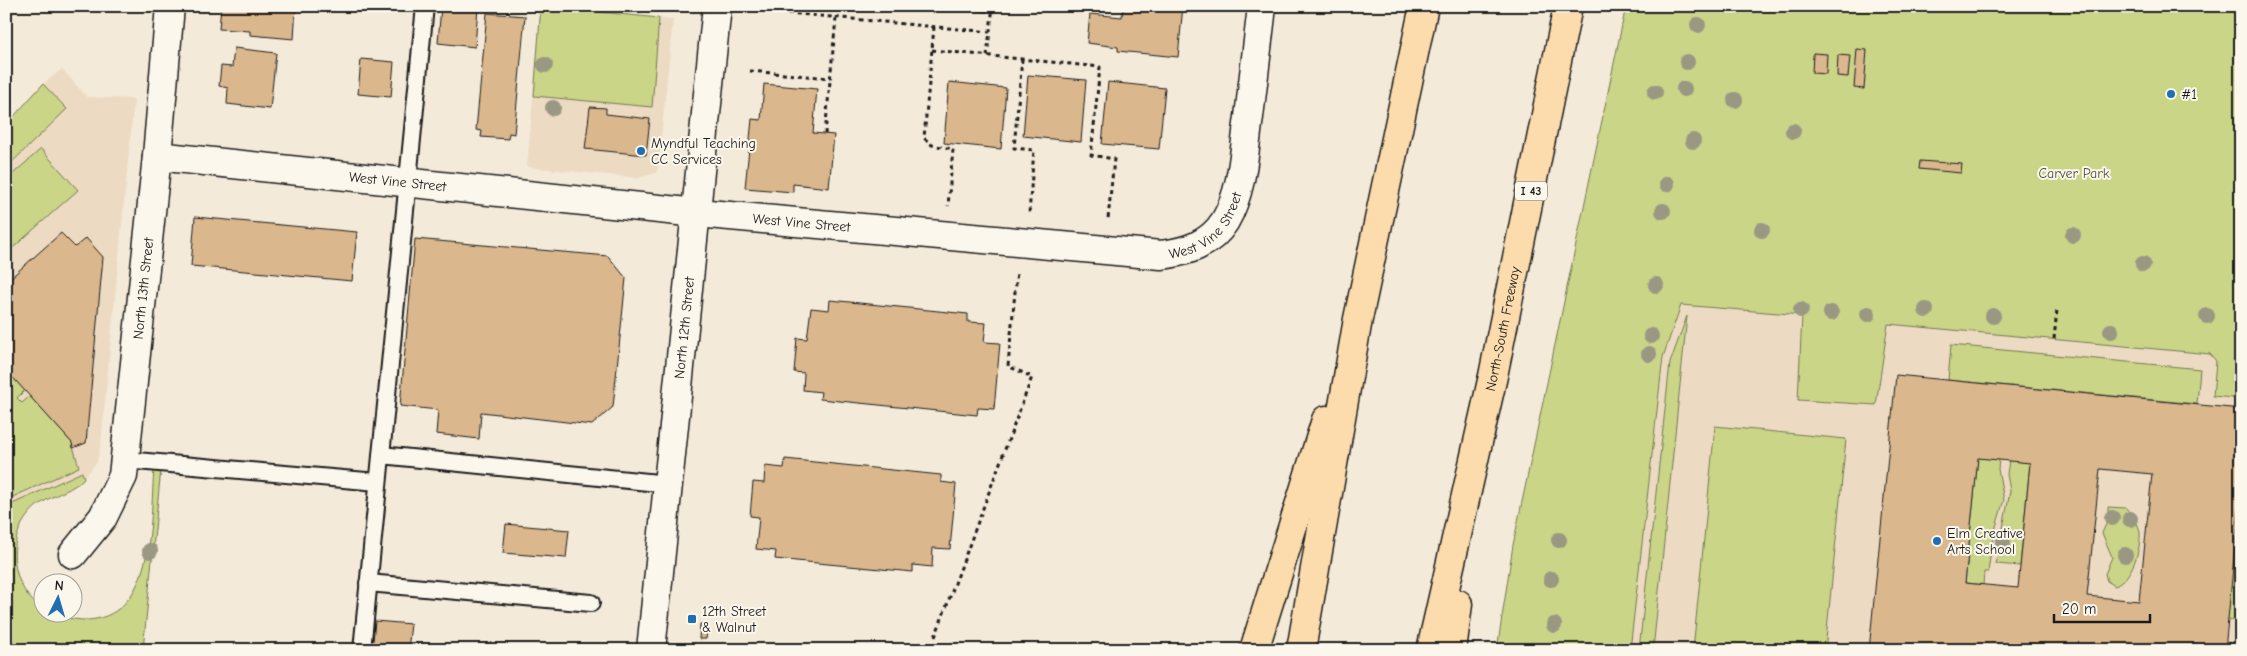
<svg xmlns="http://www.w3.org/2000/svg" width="2247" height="656" font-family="'Comic Neue',sans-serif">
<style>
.built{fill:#ecdbc2}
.green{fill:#cad588;stroke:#737852}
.building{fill:#dab78c;stroke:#1c1c1c;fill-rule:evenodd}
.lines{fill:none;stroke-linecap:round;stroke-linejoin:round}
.service-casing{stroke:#1c1c1c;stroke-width:20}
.minor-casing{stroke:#1c1c1c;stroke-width:31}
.tertiary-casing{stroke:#1c1c1c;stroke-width:31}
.motorway-casing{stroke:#1c1c1c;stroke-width:31}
.path{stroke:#1c1c1c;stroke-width:3;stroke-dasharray:4 4;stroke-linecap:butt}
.service{stroke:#fbf7ec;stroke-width:16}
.minor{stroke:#fbf7ec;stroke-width:28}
.tertiary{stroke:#fbf7ec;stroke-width:28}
.motorway{stroke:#fcdcac;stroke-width:28}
.tree{fill:#9a9883}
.poi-dot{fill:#1f6fb2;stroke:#fbf7ec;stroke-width:2}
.labels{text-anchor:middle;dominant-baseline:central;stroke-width:4;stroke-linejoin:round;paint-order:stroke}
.shield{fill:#fbf7ec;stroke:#5f5e5a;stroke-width:1}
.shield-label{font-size:12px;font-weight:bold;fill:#1c1c1c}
.poi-label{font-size:14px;fill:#1c1c1c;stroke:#fbf7ec;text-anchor:start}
.park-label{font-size:14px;fill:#50543c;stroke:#fbf7ec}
.street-label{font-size:14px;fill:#1c1c1c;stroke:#fbf7ec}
</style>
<rect width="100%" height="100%" fill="#f4ead9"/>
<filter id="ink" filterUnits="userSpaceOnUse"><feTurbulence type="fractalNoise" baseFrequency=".02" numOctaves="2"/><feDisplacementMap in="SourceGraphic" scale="10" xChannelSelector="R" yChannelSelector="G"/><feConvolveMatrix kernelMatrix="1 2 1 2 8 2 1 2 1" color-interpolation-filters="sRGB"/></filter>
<g filter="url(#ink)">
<g class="built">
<path d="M541,6l132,14 -15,148 -2,5 -17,5 -112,-11z"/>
<path d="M62,69l25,28 47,2 -33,345 -4,18 -13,16 -2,-5 -76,35v-383l37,-41z"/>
<path d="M2241,279v371h-619l39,-346z"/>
</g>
<g class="green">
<path d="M541,6l118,12 -7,89 -118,-11z"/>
<path d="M1626,6h615v393l-28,-3 3,-35 -6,-7 -322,-30 -12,81 -78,-5 4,-85 -121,-10 -18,52 -33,293h-133l16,-105z"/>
<path d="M43,84l24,25 -61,59v-43z"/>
<path d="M41,149l37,41 -72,64v-74z"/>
<path d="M1687,316l-34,334h-14l31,-287z"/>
<path d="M1951,345l249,24 -3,35 -249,-24z"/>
<path d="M6,370l19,20 -8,8 5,5 8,-7 42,47 7,24 -73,33z"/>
<path d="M1715,426l131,13 -21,211h-132z"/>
<path d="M1978,458l21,1 -1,10 6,31 -11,37 -5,35h-4l-1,13 -18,-2z"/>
<path d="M2009,460l21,3 -10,103 -24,-2 14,-73 -3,-17z"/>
<path d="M154,469h7l-18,181h-124l-13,-18v-125l76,-35 2,6 -5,5c-12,9 -28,13 -41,22 -34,27 -30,80 4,104v5c18,0 34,9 54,5 60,-12 54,-103 58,-150z"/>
<path d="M2241,485v140h-5v-4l-9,-1z"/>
<path d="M2108,507l18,1c6,7 13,15 14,25 1,16 -8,46 -25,53l-8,-5 -2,-7 7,-17 -10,-24 6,-13z"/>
<path d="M2234,639l7,1v10h-16v-8l9,1z"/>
</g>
<g class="building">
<path d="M221,6h75l-2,33 -44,-4v-4l-31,-2z"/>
<path d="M441,6l37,1 -3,40 -37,-4z"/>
<path d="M932,6h55v6z"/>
<path d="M1123,6h60l-5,51 -60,-6v-4l-31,-4 3,-29 32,3z"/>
<path d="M487,13l38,3 -11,118 -5,-1 -1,6 -27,-2 1,-6 -6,-1z"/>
<path d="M234,48l42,5 -6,56 -43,-5 1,-16 -9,-2 2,-20 11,1z"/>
<path d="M1857,49l10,1 -3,39 -10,-1z"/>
<path d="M1813,53l14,1 -1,20 -14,-1z"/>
<path d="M1838,55l12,1 -2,21 -11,-1z"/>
<path d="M361,59l33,3 -3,35 -33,-3z"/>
<path d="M1028,75l58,5 -5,62 -58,-6z"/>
<path d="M949,82l57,6 -5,61 -57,-6z"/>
<path d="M1108,82l57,6 -6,61 -57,-5z"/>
<path d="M764,84l53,5 -4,44 21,2 -5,53 -36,-4v8l-48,-4 7,-69 9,1z"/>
<path d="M590,107l16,1v6l44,5 -4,36 -61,-6z"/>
<path d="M1920,161l42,3 -1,9 -42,-4z"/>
<path d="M195,217l162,15 -5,49 -161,-15z"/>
<path d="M61,233l14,14 11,-9 17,19 -17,186 -13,5 -1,-5 -66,-73v-88z"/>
<path d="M415,239l193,17 18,22 -13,129 -21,18 -111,-13 -2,27 -43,-5 2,-24 -38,-4z"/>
<path d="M830,300l138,14v8l18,1 -2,19 16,1 -6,66 -16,-1 -1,7 -157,-16 1,-7 -18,-2 1,-17 -10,-1 3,-34 10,1 4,-31 18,2z"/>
<path d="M1896,375l345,34v76l-16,165h-356zM1978,458l52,5 -12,125 -53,-5zM2100,469l52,5 -13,127 -52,-5z"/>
<path d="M785,459l156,16v7l15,2 -6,65 -17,-1 -1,19 -19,-2v7l-138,-13 1,-8 -20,-2 3,-32 -9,-1 3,-34 11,1 1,-17 19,2z"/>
<path d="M506,524l63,6 -3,28 -63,-5z"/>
<path d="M375,621l36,3 -3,26h-36z"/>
<path d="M700,624h8l-2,15h-7z"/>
</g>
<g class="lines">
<defs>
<g id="service">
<path d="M381,455l287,29"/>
<path d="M125,460l253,22"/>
<path d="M368,583l223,20"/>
<path d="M362,650l63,-644"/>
</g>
<g id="minor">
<path id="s1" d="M157,156l540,57 464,42c25,-3 49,-10 64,-34 18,-31 19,-70 24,-104 4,-34 8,-68 12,-102"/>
<path id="s2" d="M73,554l30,-37 20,-41 34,-320 13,-150"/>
</g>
<g id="tertiary">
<path id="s3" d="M651,650l66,-644"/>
</g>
<g id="motorway">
<path d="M1254,650l72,-230"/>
<path d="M1301,650l57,-331 66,-313"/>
<path id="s4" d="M1431,650l62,-274 75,-370"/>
<path d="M1452,650l6,-46"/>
</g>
</defs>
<use href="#service" class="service-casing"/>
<use href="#minor" class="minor-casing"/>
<use href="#tertiary" class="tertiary-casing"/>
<use href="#motorway" class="motorway-casing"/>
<g class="path">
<path d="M756,10l234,22"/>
<path d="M934,27l-10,111 8,7 21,4 -5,57"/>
<path d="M932,50l168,17 -9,88 23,4 -6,60"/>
<path d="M987,56l6,-50"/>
<path d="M1022,59l-8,89 20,2 -5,64"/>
<path d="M750,71l80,7"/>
<path d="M825,134l11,-116"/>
<path d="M2054,339l3,-29"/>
<path d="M935,637l97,-260 -24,-11 9,-95"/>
</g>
<use href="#service" class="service"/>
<use href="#minor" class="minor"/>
<use href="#tertiary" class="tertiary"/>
<use href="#motorway" class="motorway"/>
</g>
<g class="tree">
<circle cx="1698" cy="25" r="8"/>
<circle cx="1687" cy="62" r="8"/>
<circle cx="545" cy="65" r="8"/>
<circle cx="1684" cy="89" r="8"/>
<circle cx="1655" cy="92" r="8"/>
<circle cx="1735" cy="100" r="8"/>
<circle cx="553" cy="108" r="8"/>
<circle cx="1793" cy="131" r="8"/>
<circle cx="1693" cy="141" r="8"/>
<circle cx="1667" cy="184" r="8"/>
<circle cx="1663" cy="211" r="8"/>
<circle cx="1762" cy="230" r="8"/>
<circle cx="2073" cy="235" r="8"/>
<circle cx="2143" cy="264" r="8"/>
<circle cx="1656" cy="285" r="8"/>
<circle cx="1801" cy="310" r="8"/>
<circle cx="1926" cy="310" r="8"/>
<circle cx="1831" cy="313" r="8"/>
<circle cx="1868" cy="314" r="8"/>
<circle cx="1993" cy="316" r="8"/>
<circle cx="2207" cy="316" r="8"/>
<circle cx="2111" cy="331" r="8"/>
<circle cx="1651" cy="336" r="8"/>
<circle cx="1649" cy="354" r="8"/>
<circle cx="2112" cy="518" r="8"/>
<circle cx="2130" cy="519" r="8"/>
<circle cx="1559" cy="540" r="8"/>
<circle cx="2003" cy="543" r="8"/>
<circle cx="150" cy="551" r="8"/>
<circle cx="2125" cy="555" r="8"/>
<circle cx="1551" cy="579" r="8"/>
<circle cx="1554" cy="625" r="8"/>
</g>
</g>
<g class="poi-dot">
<circle cx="2171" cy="94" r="5"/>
<circle cx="641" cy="151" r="5"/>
<circle cx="1937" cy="541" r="5"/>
<rect x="687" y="614" width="10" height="10" rx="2.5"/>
</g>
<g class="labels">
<rect class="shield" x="1515" y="181.5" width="32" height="19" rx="4"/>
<g class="shield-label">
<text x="1531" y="191">I 43</text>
</g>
<g class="poi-label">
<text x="2181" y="94">#1</text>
<text x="651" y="143">Myndful Teaching<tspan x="651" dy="16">CC Services</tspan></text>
<text x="1947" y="533">Elm Creative<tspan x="1947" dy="16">Arts School</tspan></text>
<text x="702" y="611">12th Street<tspan x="702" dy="16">&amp; Walnut</tspan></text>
</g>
<g class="park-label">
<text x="2074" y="173">Carver Park</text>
</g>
<g class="street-label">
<text stroke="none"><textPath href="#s1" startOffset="242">West Vine Street</textPath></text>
<text stroke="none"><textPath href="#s1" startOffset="1066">West Vine Street</textPath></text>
<text stroke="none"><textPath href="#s1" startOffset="648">West Vine Street</textPath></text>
<text stroke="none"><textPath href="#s2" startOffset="282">North 13th Street</textPath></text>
<text stroke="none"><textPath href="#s3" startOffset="324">North 12th Street</textPath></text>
<text stroke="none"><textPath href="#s4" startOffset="329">North-South Freeway</textPath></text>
</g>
</g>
<rect width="2247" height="656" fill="none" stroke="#fbf7ec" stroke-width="25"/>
<rect x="12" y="12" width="2222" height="631" fill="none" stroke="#1c1c1c" stroke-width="2" filter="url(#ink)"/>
<g transform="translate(58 598) rotate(5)"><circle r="24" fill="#fbf7ec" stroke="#a29f99"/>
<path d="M0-4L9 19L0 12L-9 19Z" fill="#1f6fb2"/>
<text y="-8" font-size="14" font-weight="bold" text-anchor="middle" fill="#1c1c1c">N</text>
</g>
<path d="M2054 614v8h96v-8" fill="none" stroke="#1c1c1c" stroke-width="2.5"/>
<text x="2062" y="614" font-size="15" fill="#1c1c1c" stroke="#fbf7ec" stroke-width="4" paint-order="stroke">20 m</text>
</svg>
